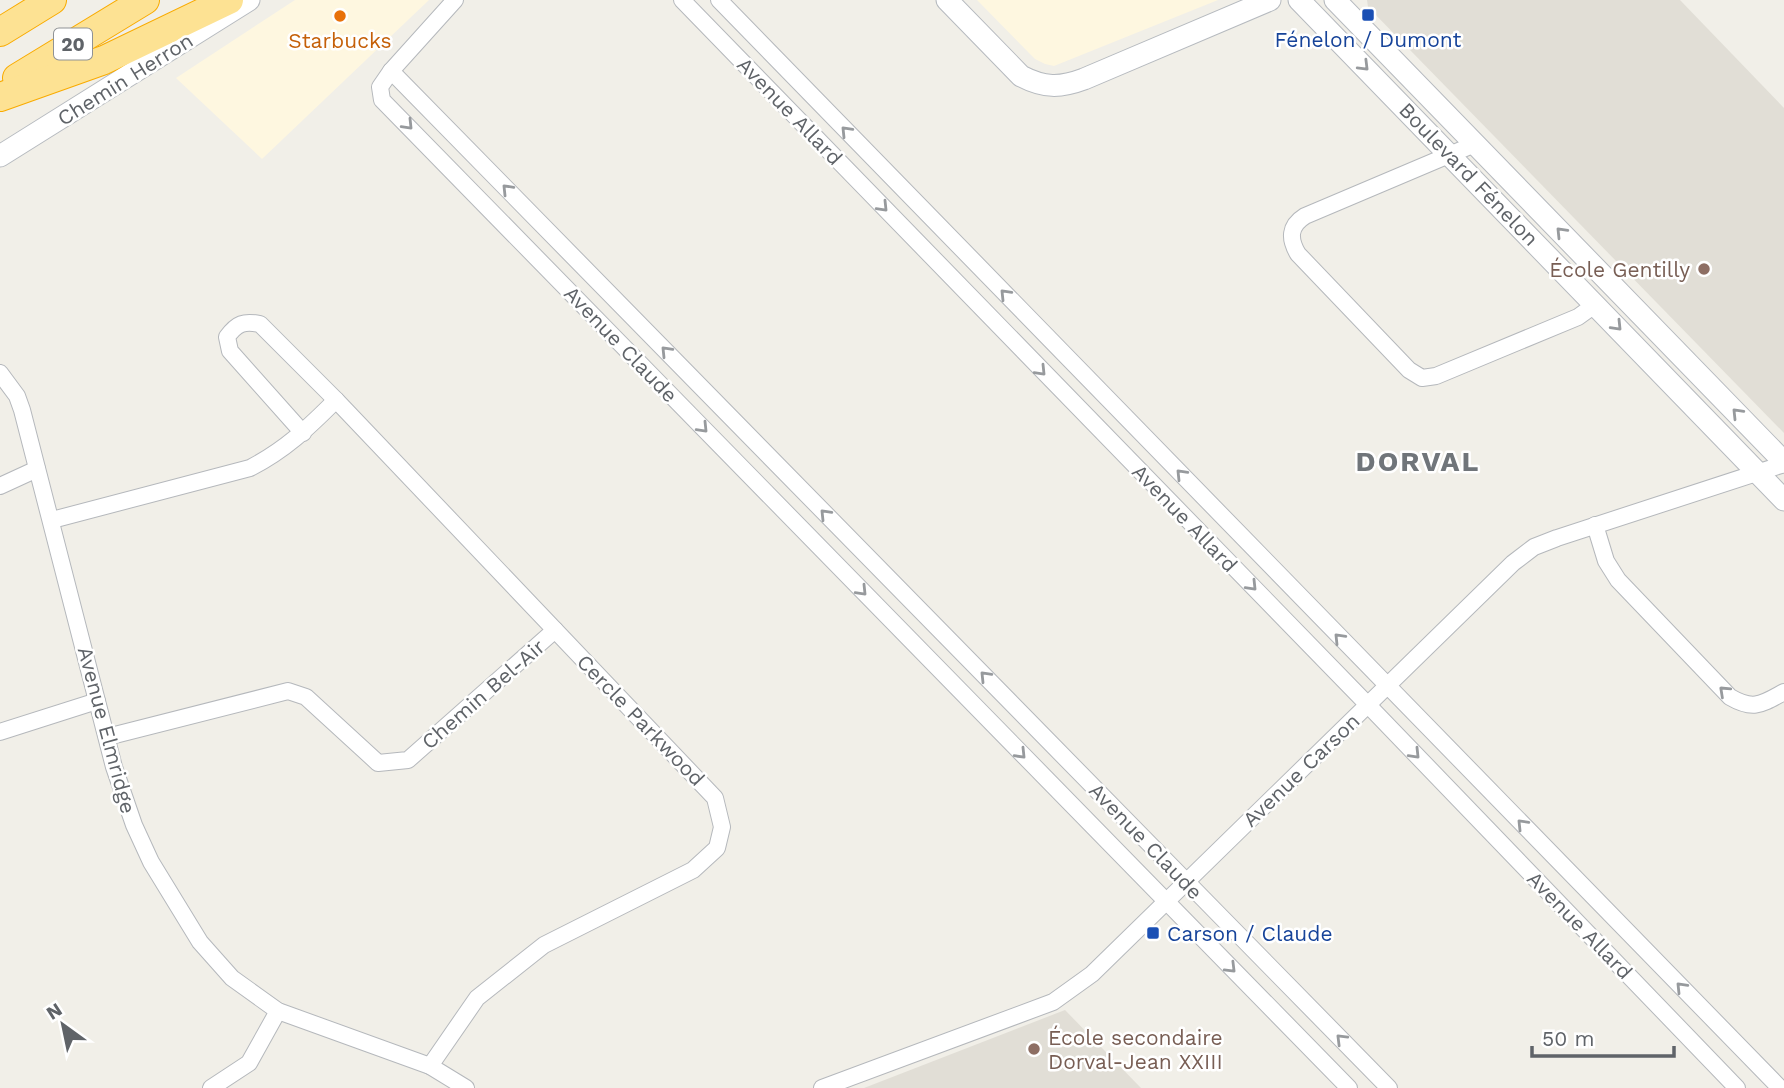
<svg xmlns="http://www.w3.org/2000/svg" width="1784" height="1088" font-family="'Work Sans',sans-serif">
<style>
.commercial{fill:#fef7e0}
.education{fill:#e1ded6}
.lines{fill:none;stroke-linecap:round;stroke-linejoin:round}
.street-casing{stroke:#b5b8bc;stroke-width:18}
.secondary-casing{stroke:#b6babf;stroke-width:23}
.highway-casing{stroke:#f9ab00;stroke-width:30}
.street{stroke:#fff;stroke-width:16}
.secondary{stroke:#fff;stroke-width:21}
.highway{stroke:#fde293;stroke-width:28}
.oneway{stroke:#979a9d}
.transit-dot{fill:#1a4fb4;stroke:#fff;stroke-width:2.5}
.food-dot{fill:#e8710a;stroke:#fff;stroke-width:2.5}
.education-dot{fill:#8d6e63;stroke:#fff;stroke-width:2.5}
.labels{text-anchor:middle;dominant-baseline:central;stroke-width:5;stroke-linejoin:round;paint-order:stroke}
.shield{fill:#fff;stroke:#8f9295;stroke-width:2}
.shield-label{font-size:19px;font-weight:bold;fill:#5f6368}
.transit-label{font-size:21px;fill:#164399;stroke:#fff}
.food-label{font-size:21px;fill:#c56008;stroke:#fff}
.street-label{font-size:21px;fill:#5f6368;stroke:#fff}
.education-label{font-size:21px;fill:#785e54;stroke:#fff;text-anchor:end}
.district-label{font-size:28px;font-weight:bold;letter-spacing:2px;fill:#70757a;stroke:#fff}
</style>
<rect width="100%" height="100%" fill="#f1efe8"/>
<g class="commercial">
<path d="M295,0h134l-167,159 -86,-81z"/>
<path d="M977,0h241l-164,66 -9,-2 -10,-5z"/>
</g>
<g class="education">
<path d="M1367,0h313l104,108v325l-416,-426z"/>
<path d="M1065,1010l76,78h-277z"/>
</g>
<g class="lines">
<defs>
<g id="street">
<path d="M455,0l-64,71 -11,16 2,13 967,988"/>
<path d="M682,0l686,705 369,383"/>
<path d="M719,0l1061,1088"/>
<path d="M391,71l998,1017"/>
<path d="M1475,144l-170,72c-16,10 -16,23 -7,38l111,116 13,8 14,-2 142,-59 18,-13"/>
<path d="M0,373l17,23 5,14 92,357 20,58 17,37 49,80 32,36 46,33 152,55 36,22"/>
<path d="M303,433l-73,-82 -3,-14c10,-14 17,-16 33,-13l76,76"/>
<path d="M0,486l37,-17"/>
<path d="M52,520l198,-52c35,-18 58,-40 86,-68l379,398 7,29 -5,21 -24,22 -149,75 -67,53 -47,68"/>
<path d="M1595,525l11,36 12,19 112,117c24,14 32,7 54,-5"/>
<path d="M0,732l97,-31"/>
<path d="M107,737l181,-46 18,6 72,66 30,-3 147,-130"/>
<path d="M211,1088l38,-25 29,-52"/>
<path d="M822,1088l231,-86 39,-28 421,-411 21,-16 23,-9 227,-74"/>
</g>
<g id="secondary">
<path d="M947,0l74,76c23,12 39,12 63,3l186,-79"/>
<path d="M1299,0l485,500"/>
<path d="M1335,0l449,462"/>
<path d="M0,156l249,-156"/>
</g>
<g id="highway">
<path d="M0,32l52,-32"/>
<path d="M17,78l128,-78"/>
<path d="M0,97l104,-37 125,-60"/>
</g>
</defs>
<use href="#street" class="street-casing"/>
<use href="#secondary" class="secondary-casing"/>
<use href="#highway" class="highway-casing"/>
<use href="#street" class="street"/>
<use href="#secondary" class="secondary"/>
<use href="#highway" class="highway"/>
</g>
<defs><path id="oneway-chevron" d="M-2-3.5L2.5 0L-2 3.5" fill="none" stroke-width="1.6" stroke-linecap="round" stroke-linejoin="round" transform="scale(1.75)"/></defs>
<g class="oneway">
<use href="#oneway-chevron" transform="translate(1364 66) rotate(45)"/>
<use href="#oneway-chevron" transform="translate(408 125) rotate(46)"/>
<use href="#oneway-chevron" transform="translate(846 131) rotate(-134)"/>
<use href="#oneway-chevron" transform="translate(507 189) rotate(-134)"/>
<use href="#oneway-chevron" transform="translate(883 207) rotate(46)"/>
<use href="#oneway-chevron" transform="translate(1561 232) rotate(-134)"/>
<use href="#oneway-chevron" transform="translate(1005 294) rotate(-134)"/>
<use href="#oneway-chevron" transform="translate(1617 326) rotate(46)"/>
<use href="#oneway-chevron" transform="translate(666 351) rotate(-134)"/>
<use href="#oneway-chevron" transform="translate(1041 371) rotate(46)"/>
<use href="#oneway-chevron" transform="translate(1737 413) rotate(-134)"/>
<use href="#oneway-chevron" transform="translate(703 428) rotate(46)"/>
<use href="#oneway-chevron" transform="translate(1181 474) rotate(-134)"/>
<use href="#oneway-chevron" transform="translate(825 514) rotate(-134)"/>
<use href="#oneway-chevron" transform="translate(1252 586) rotate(46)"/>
<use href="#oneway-chevron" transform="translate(862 591) rotate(46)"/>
<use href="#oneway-chevron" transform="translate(1339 638) rotate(-134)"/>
<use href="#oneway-chevron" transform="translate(985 676) rotate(-134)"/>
<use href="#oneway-chevron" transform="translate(1724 691) rotate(-137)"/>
<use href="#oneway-chevron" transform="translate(1021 754) rotate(46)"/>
<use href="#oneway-chevron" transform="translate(1415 754) rotate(46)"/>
<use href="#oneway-chevron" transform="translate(1522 824) rotate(-134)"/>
<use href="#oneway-chevron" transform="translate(1231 968) rotate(45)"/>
<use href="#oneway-chevron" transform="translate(1681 987) rotate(-134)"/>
<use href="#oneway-chevron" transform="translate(1341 1039) rotate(-135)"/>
</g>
<g class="transit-dot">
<rect x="1361" y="8" width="14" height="14" rx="3.5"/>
<rect x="1146" y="926" width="14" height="14" rx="3.5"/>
</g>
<circle class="food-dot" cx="340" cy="16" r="7"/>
<g class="education-dot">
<circle cx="1704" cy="269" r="7"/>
<circle cx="1034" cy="1049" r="7"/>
</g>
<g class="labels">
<rect class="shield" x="54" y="28.5" width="38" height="31" rx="5"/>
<g class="shield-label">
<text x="73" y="44">20</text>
</g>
<g class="transit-label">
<text x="1368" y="39">Fénelon / Dumont</text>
<text x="1167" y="933" text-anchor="start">Carson / Claude</text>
</g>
<g class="food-label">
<text x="340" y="40">Starbucks</text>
</g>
<g class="street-label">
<text transform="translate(125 79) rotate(-32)">Chemin Herron</text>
<text transform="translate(790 111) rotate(46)">Avenue Allard</text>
<text transform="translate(1469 174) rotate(46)">Boulevard Fénelon</text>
<text transform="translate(621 344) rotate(46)">Avenue Claude</text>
<text transform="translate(1185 518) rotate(46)">Avenue Allard</text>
<text transform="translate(483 694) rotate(-41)">Chemin Bel-Air</text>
<text transform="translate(641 720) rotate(46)">Cercle Parkwood</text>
<text transform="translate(107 730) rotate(75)">Avenue Elmridge</text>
<text transform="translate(1301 770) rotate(-44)">Avenue Carson</text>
<text transform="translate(1146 841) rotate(46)">Avenue Claude</text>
<text transform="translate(1580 925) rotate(46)">Avenue Allard</text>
</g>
<g class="education-label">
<text x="1690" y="269">École Gentilly</text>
<text x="1048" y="1037" text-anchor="start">École secondaire<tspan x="1048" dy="24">Dorval-Jean XXIII</tspan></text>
</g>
<g class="district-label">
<text x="1418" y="461">DORVAL</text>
</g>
</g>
<g transform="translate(63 1025) rotate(327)" stroke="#ffffff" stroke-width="5" paint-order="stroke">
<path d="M0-5L12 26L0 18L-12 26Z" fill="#5f6368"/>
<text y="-10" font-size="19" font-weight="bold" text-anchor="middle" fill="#5f6368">N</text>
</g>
<path d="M1532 1046v10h142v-10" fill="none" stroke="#5f6368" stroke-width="3.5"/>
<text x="1542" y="1046" font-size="21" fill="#5f6368" stroke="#ffffff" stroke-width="5" paint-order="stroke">50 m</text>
</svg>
